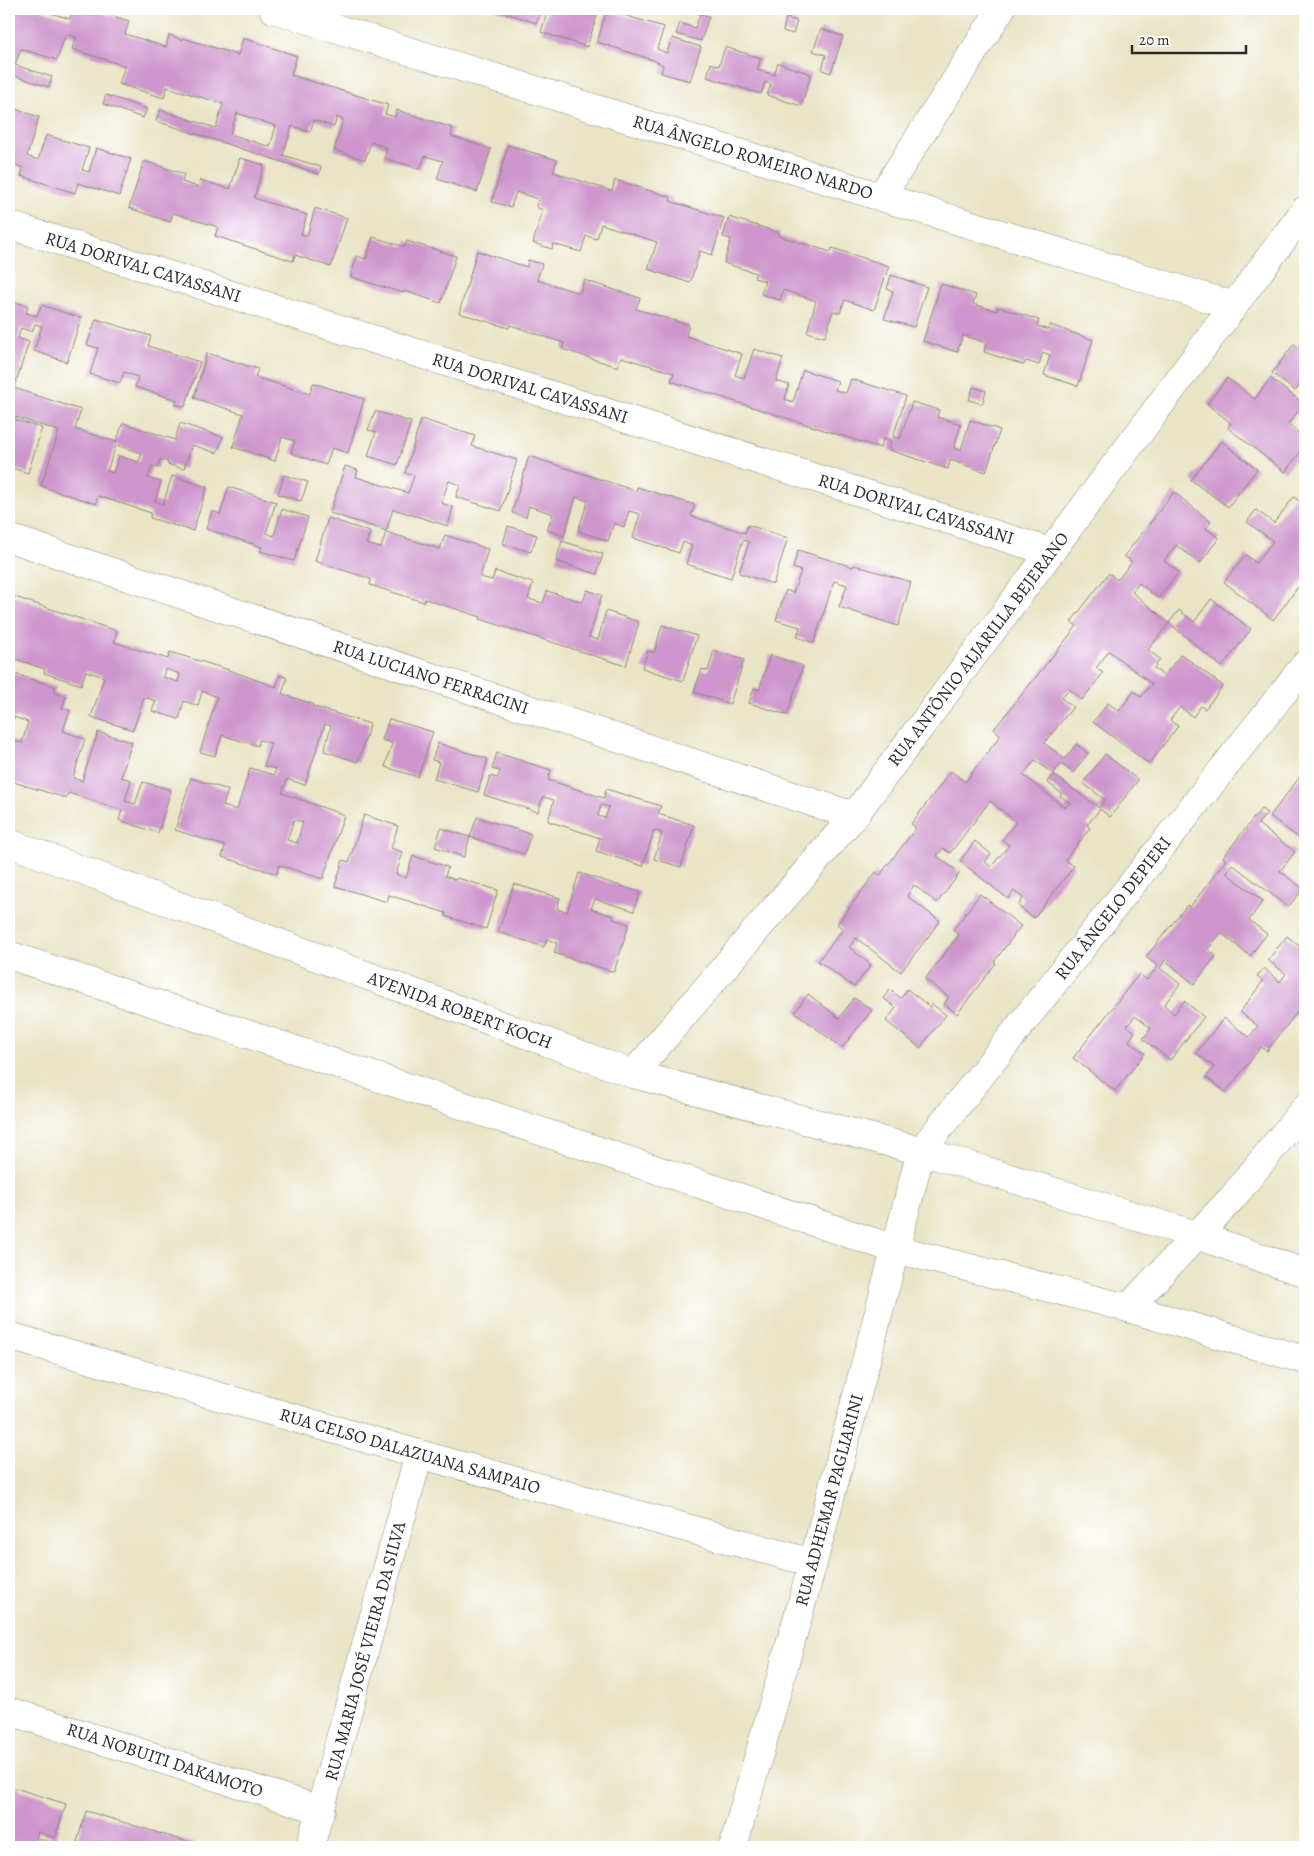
<svg xmlns="http://www.w3.org/2000/svg" width="1314" height="1856" font-family="Alegreya,serif">
<style>
.building{fill:#ce96cd;fill-rule:evenodd}
.lines{fill:none;stroke-linecap:round;stroke-linejoin:round}
.street-casing{stroke:#8a8878;stroke-width:29}
.primary-casing{stroke:#8a8878;stroke-width:29}
.street{stroke:#fff;stroke-width:28}
.primary{stroke:#fff;stroke-width:28}
.labels{text-anchor:middle;dominant-baseline:central;stroke-width:4;stroke-linejoin:round;paint-order:stroke}
.street-label{font-size:18px;fill:#2b2b2b;stroke:#fff}
</style>
<rect width="100%" height="100%" fill="#fff"/>
<filter id="ink" filterUnits="userSpaceOnUse"><feTurbulence type="fractalNoise" baseFrequency=".02" numOctaves="2"/><feDisplacementMap in="SourceGraphic" scale="10" xChannelSelector="R" yChannelSelector="G"/><feConvolveMatrix kernelMatrix="1 2 1 2 8 2 1 2 1" color-interpolation-filters="sRGB"/></filter>
<filter id="wash" filterUnits="userSpaceOnUse"><feTurbulence type="fractalNoise" baseFrequency=".0096" numOctaves="4" result="noise"/><feDisplacementMap in="SourceGraphic" scale="20" xChannelSelector="R" yChannelSelector="G"/><feGaussianBlur stdDeviation="1.12" result="paint"/><feColorMatrix in="noise" values="0 0 0 0 0 0 0 0 0 0 0 0 0 0 0 0 0 1.4 0 .05"/><feComposite in="paint" operator="in"/></filter>
<g filter="url(#wash)">
<rect width="100%" height="100%" fill="#e9e4c5"/>
<g id="blocks">
<g class="building">
<path d="M9,9h29l32,10 3,-10h17l39,12 -4,13 41,13 3,-12 13,5 1,-2 55,17 5,-17 54,18 -6,19 97,30 -3,9 10,3 2,-7 56,18 -2,8 40,13 -14,43 -40,-13 6,-18 -18,-5 -5,13 -36,-11 3,-10 -16,-6 -6,18 -31,-10 9,-30 -6,-3 -3,10 -20,-7 -4,12 -18,-6 -9,29 38,12 -2,7 -163,-53 4,-11 56,18 7,-24 -56,-17 -3,11 -45,-14 6,-18 -53,-17 4,-12 -10,-3 -9,26 -36,-11 -6,16 37,12 -3,10 -40,-13zM237,113l39,13 -6,21 -40,-13z"/>
<path d="M493,9h48l-5,14z"/>
<path d="M548,9h51l-12,38 -46,-15z"/>
<path d="M607,10l57,17 -7,22 10,4 5,-15 29,9 -11,34 -29,-8 2,-8 -10,-5 -56,-18z"/>
<path d="M700,14l9,2 -8,25 -25,-7 4,-11 15,5z"/>
<path d="M786,18l11,3 -4,13 -10,-3z"/>
<path d="M821,29l22,7 -12,37 -9,-3 4,-15 -13,-4z"/>
<path d="M725,47l36,11 -4,12 11,3 6,2 4,-12 33,11 -10,32 -34,-11 4,-11 -6,-2 -4,12 -54,-17 4,-14 8,3z"/>
<path d="M106,95l41,14 -4,9 -40,-14z"/>
<path d="M9,107l30,10 -12,39 11,4 8,-25 43,13 -7,22 7,2 7,-24 35,11 -12,37 -41,-13 -3,10 -54,-17 2,-8 -14,-5z"/>
<path d="M508,145l49,15 -4,12 59,19 3,-11 56,17 -1,4 54,17 -12,37 -12,-4 -10,32 -42,-14 9,-27 -56,-18 -4,15 -11,-3 -5,16 -28,-8 -1,5 -19,-6 10,-33 -7,-3 2,-8 -22,-7 -5,15 -19,-5z"/>
<path d="M240,158l24,7 -10,33 53,17 -6,19 6,2 8,-28 32,10 -16,49 -36,-12 -2,6 -78,-25 3,-9 -45,-14 -3,9 -41,-14 15,-47 40,13 -2,8 16,5 2,-7 30,9z"/>
<path d="M729,217l51,16 -1,3 52,16 1,-4 57,18 -15,44 -29,-10 -5,13 -7,-2 -8,26 -18,-5 9,-31 -33,-11 -3,10 -19,-6 4,-13 -11,-3 2,-5 -32,-10 7,-24 -8,-2z"/>
<path d="M373,237l32,10 2,-6 49,15 -15,47 -37,-12 -1,2 -52,-16 5,-21 10,3z"/>
<path d="M477,251l50,16 1,-7 14,4 -5,16 43,13 4,-13 56,18 -4,11 53,16 -3,11 56,18 -7,21 9,3 10,-29 29,9 -7,23 13,4 -4,14 8,3 10,-32 35,11 -3,9 11,3 5,-14 55,17 -13,41 7,2 12,-37 27,8 -2,7 24,7 -7,24 7,2 9,-30 30,10 -14,42 -36,-12 -2,9 -59,-19 2,-8 -8,-3 -3,9 -209,-67 3,-8 -53,-16 -3,10 -56,-18 2,-6 -54,-18 -1,3 -50,-15z"/>
<path d="M891,275l36,12 -13,40 -30,-8 9,-28 -6,-2z"/>
<path d="M941,284l35,11 -3,9 24,7 1,-4 41,13 -2,6 12,4 1,-5 43,15 -15,46 -34,-11 6,-20 -7,-3 -4,13 -13,-4 -2,4 -40,-13 2,-9 -23,-8 -6,17 -34,-11z"/>
<path d="M9,300l19,6 -2,7 11,3 4,-11 40,13 -14,44 -33,-11 8,-25 -7,-2 -3,8 -11,-4 -3,10 11,4 -15,46 -5,-1z"/>
<path d="M96,319l55,17 -3,10 52,16 -15,45 -10,-3 2,-4 -42,-13 3,-10 -14,-5 -4,11 -30,-9 8,-26 -11,-3z"/>
<path d="M1294,344l11,9v32l-3,-3 -7,9 -23,-18z"/>
<path d="M207,353l51,16 -3,8 55,17 3,-11 51,16 -16,54 -16,-5 -6,17 -35,-12 4,-12 -13,-4 -7,24 -42,-14 10,-33 -49,-16z"/>
<path d="M1227,378l28,21 15,-21 34,26 -16,20 17,14v8l-20,26 -57,-44 3,-5 -24,-19z"/>
<path d="M973,387l13,4 -4,13 -13,-4z"/>
<path d="M14,388l67,22 -6,19 41,13 7,-19 52,17 5,-17 43,14 -6,16 -25,-8 -8,24 -17,-5 1,-2 -8,-3 -2,9 -6,-2 -4,12 13,4 -6,19 8,3 9,-28 35,11 -14,44 -43,-13 1,-5 -53,-17 -2,8 -55,-18 18,-55 -50,-16v-12zM116,445l26,8 -3,9 -20,-6 -6,17 -6,-2z"/>
<path d="M375,411l36,11 -14,43 -29,-9 8,-24 -8,-2z"/>
<path d="M13,419l29,9 -14,45 -19,-6v-34z"/>
<path d="M421,419l54,17 -3,10 45,14 -16,51 -45,-14 4,-12 -11,-4 -8,22 12,4 -5,19 -55,-17 -7,22 -56,-18 15,-47 13,4 -2,7 52,16 6,-17 -9,-3z"/>
<path d="M1221,441l36,28 -29,38 -37,-27z"/>
<path d="M529,456l107,35 1,-4 58,18 -4,11 54,17 3,-8 40,13 -15,46 -34,-11 10,-31 -6,-2 -12,38 -45,-14 6,-18 -9,-4 -4,11 -46,-15 7,-24 -11,-3 -5,16 -10,-4 -6,18 -30,-10 10,-30 -12,-4 -12,39 -17,-6 6,-16 -24,-8 -3,11 -14,-4z"/>
<path d="M284,475l24,7 -7,19 -23,-7z"/>
<path d="M229,487l47,15 -10,31 8,3 8,-27 26,8 -14,44 -34,-10 2,-4 -56,-18 6,-18 8,3z"/>
<path d="M1174,492l37,30 -5,6 13,10 -19,25 -24,-18 -12,16 15,11 -21,26 -19,-15 -7,9 37,31 10,-13 15,12 17,-23 40,30 -29,38 -53,-44 -21,27 12,9 -6,9 10,8 17,-22 42,32 -18,23 -4,-3 -8,11 -13,-10 -10,13 8,6 -29,38 -56,-42 15,-19 11,8 15,-20 7,6 11,-13 -43,-33 -13,17 7,5 -21,27 -13,-11 -8,9 12,9 -29,36 21,16 11,-15 12,9 -15,20 -12,-9 -8,10 -18,-14 -12,15 42,33 5,-5 -10,-7 2,-2 -15,-12 6,-8 46,34 6,-8 -22,-17 22,-29 33,26 -28,37 -10,-8 -13,16 3,3 -25,32 9,6 -40,52 -16,-12 5,-8 -9,-7 -6,8 -48,-38 15,-20 16,13 -6,8 6,5 18,-22 -7,-5 14,-18 -26,-21 -40,52 -7,-5 -6,8 23,17 -23,30 -23,-18 -7,11 33,25 -39,51 -45,-34 -7,9 22,18 -17,22 -36,-26 25,-32 -6,-5 39,-52 4,3 36,-47 -5,-4 40,-53 14,11 36,-47 -7,-6 83,-103 -6,-4 38,-49 8,7 15,-18 -8,-6z"/>
<path d="M1294,497l11,8v56l-2,3 2,2v12l-32,42 -49,-38 22,-27 10,8 17,-22 -26,-19 9,-12 18,13z"/>
<path d="M328,518l42,14 -4,12 15,4 5,-16 54,17 5,-14 43,14 -8,28 12,3 3,-9 38,12 -5,16 15,4 4,-12 36,11 4,-12 15,5 -13,42 9,3 8,-29 33,11 -13,44 -146,-47 1,-2 -56,-18 -1,3 -54,-17 1,-6 -56,-18z"/>
<path d="M508,526l29,9 -6,17 -28,-8z"/>
<path d="M562,541l41,13 -6,20 -41,-13z"/>
<path d="M798,550l55,17 1,-2 57,17 -13,44 -59,-19 8,-22 -13,-4 -20,62 -17,-6 3,-10 -24,-7 10,-30 7,3 8,-22 -8,-3z"/>
<path d="M9,595l108,36 -3,11 54,17 2,-7 56,17 50,18 4,-12 7,3 -5,16 31,10 -1,2 58,18 -12,38 -34,-11 7,-25 -6,-2 -20,61 -18,-6 -5,14 62,22 -21,64 -44,-14 -2,9 -55,-17 3,-11 -50,-16 16,-52 37,12 -5,16 14,4 13,-42 24,7 2,-6 -12,-3 7,-23 -12,-3 -1,6 -36,-11 -7,21 -15,-4 17,-55 -15,-6 -4,15 -14,-5 -5,18 -27,-8 4,-10 -12,-4 -11,33 -42,-13 13,-40 -18,-6 -5,14 -37,-12 1,-4 -36,-12zM165,669l15,5 -2,8 -15,-5zM294,820l9,2 -6,21 -10,-3z"/>
<path d="M662,625l35,11 -14,45 -41,-13 6,-17 6,2z"/>
<path d="M714,650l30,10 -14,44 -36,-12 8,-23 6,2z"/>
<path d="M770,655l33,11 -16,49 -38,-12 5,-15 5,2z"/>
<path d="M9,672l47,15 -2,6 12,3 -4,12 8,2 -7,21 22,8 -12,39 9,3 16,-49 34,10 -11,35 10,3 -6,21 10,3 8,-22 28,8 -13,43 -39,-13 3,-10 -54,-17 -2,5 -56,-17 2,-7 -3,-1v-33l13,3 6,-21 -14,-5 -5,16z"/>
<path d="M389,719l44,13 -15,45 -33,-10 7,-24 -10,-3z"/>
<path d="M438,743l50,16 -10,33 -44,-13 5,-17 -7,-2z"/>
<path d="M497,753l54,17 -3,10 56,18 2,-9 55,17 -3,8 36,11 -13,42 -27,-8 8,-26 -8,-3 -11,36 -47,-15 4,-13 -52,-17 6,-21 -11,-3 -5,15 -54,-17 6,-19 8,2 2,-7 -8,-2zM601,805l8,2 -4,11 -7,-2z"/>
<path d="M1305,770v73l-35,-27z"/>
<path d="M1261,809l6,4 -9,11 37,28 -15,19 23,18 -15,18 -56,-43 -6,9 37,28 -14,19 18,14 -17,22 -29,-23 -13,16 8,7 -22,28 -29,-24 -5,8 20,16 -16,21 10,9 10,-13 20,16 -34,43 -27,-21 8,-11 -16,-12 -8,10 8,6 -6,9 16,12 -30,38 -42,-33 66,-84 8,6 11,-14 -12,-9 41,-52 3,2 36,-47 -3,-3z"/>
<path d="M364,815l34,11 -7,22 12,4 -7,22 10,4 7,-22 35,11 -3,9 11,4 1,-2 41,12 -12,39 -41,-13 1,-3 -57,-18 -2,7 -52,-16 8,-26 6,2z"/>
<path d="M477,817l54,17 -7,20 -54,-17z"/>
<path d="M441,828l29,9 -6,20 -29,-10z"/>
<path d="M579,873l61,19 -6,19 -39,-12 -4,10 23,7 -1,3 16,5 -15,48 -60,-19 3,-10 -10,-4 -3,8 -46,-15 16,-48 46,14 -3,11 10,3z"/>
<path d="M980,894l41,32 -27,36 2,1 -39,51 -13,-10 5,-7 -24,-18 34,-44 -6,-5z"/>
<path d="M1287,936l18,15v41l-5,6 5,4 -38,49 -6,-4 -35,45 -20,-15 8,-10 -18,-14 28,-35 25,19 9,-11 -18,-14 23,-31 -6,-4 7,-9 16,14 6,-8 -18,-14z"/>
<path d="M907,989l23,18 2,-3 14,11 -26,33 -34,-27 10,-13 -13,-10 7,-8 11,8z"/>
<path d="M808,994l31,24 15,-20 18,12 -30,38 -47,-36z"/>
<path d="M9,1786l57,18 -11,34 -17,-6 -2,6 18,5 -2,4h-43z"/>
<path d="M86,1811l109,33 -1,3h-101l-16,-5z"/>
</g>
</g>
</g>
<g filter="url(#ink)">
<use href="#blocks" fill-opacity="0" stroke="#8a8878" stroke-width="1"/>
<g class="lines">
<defs>
<g id="street">
<path d="M273,9l961,297"/>
<path d="M881,197l120,-188"/>
<path d="M9,225l1042,327"/>
<path d="M9,538l845,278"/>
<path d="M633,1074l221,-258 451,-606"/>
<path d="M1128,1308l105,-111 72,-89"/>
<path d="M9,1336l410,118 394,109"/>
<path d="M9,1711l312,99"/>
<path d="M310,1847l109,-393"/>
<path d="M733,1847l80,-284 108,-412 384,-486"/>
</g>
<g id="primary">
<path d="M9,843l624,231 288,77 275,84 109,38"/>
<path d="M9,955l886,294 233,59 177,52"/>
</g>
</defs>
<use href="#street" class="street-casing"/>
<use href="#primary" class="primary-casing"/>
<use href="#street" class="street"/>
<use href="#primary" class="primary"/>
</g>
</g>
<g class="labels">
<g class="street-label">
<text transform="translate(753 157) rotate(17)">RUA ÂNGELO ROMEIRO NARDO</text>
<text transform="translate(143 267) rotate(17)">RUA DORIVAL CAVASSANI</text>
<text transform="translate(530 388) rotate(17)">RUA DORIVAL CAVASSANI</text>
<text transform="translate(916 509) rotate(17)">RUA DORIVAL CAVASSANI</text>
<text transform="translate(978 649) rotate(-53)">RUA ANTÔNIO ALJARILLA BEJERANO</text>
<text transform="translate(431 677) rotate(18)">RUA LUCIANO FERRACINI</text>
<text transform="translate(1113 908) rotate(-52)">RUA ÂNGELO DEPIERI</text>
<text transform="translate(460 1010) rotate(20)">AVENIDA ROBERT KOCH</text>
<text transform="translate(410 1451) rotate(16)">RUA CELSO DALAZUANA SAMPAIO</text>
<text transform="translate(829 1500) rotate(-75)">RUA ADHEMAR PAGLIARINI</text>
<text transform="translate(365 1651) rotate(-75)">RUA MARIA JOSÉ VIEIRA DA SILVA</text>
<text transform="translate(165 1760) rotate(18)">RUA NOBUITI DAKAMOTO</text>
</g>
</g>
<rect width="1314" height="1856" fill="none" stroke="#fff" stroke-width="30"/>
<path d="M1132 45v8h114v-8" fill="none" stroke="#2b2b2b" stroke-width="2.5"/>
<text x="1139" y="45" font-size="15" fill="#2b2b2b" stroke="#ffffff" stroke-width="4" paint-order="stroke">20 m</text>
</svg>
